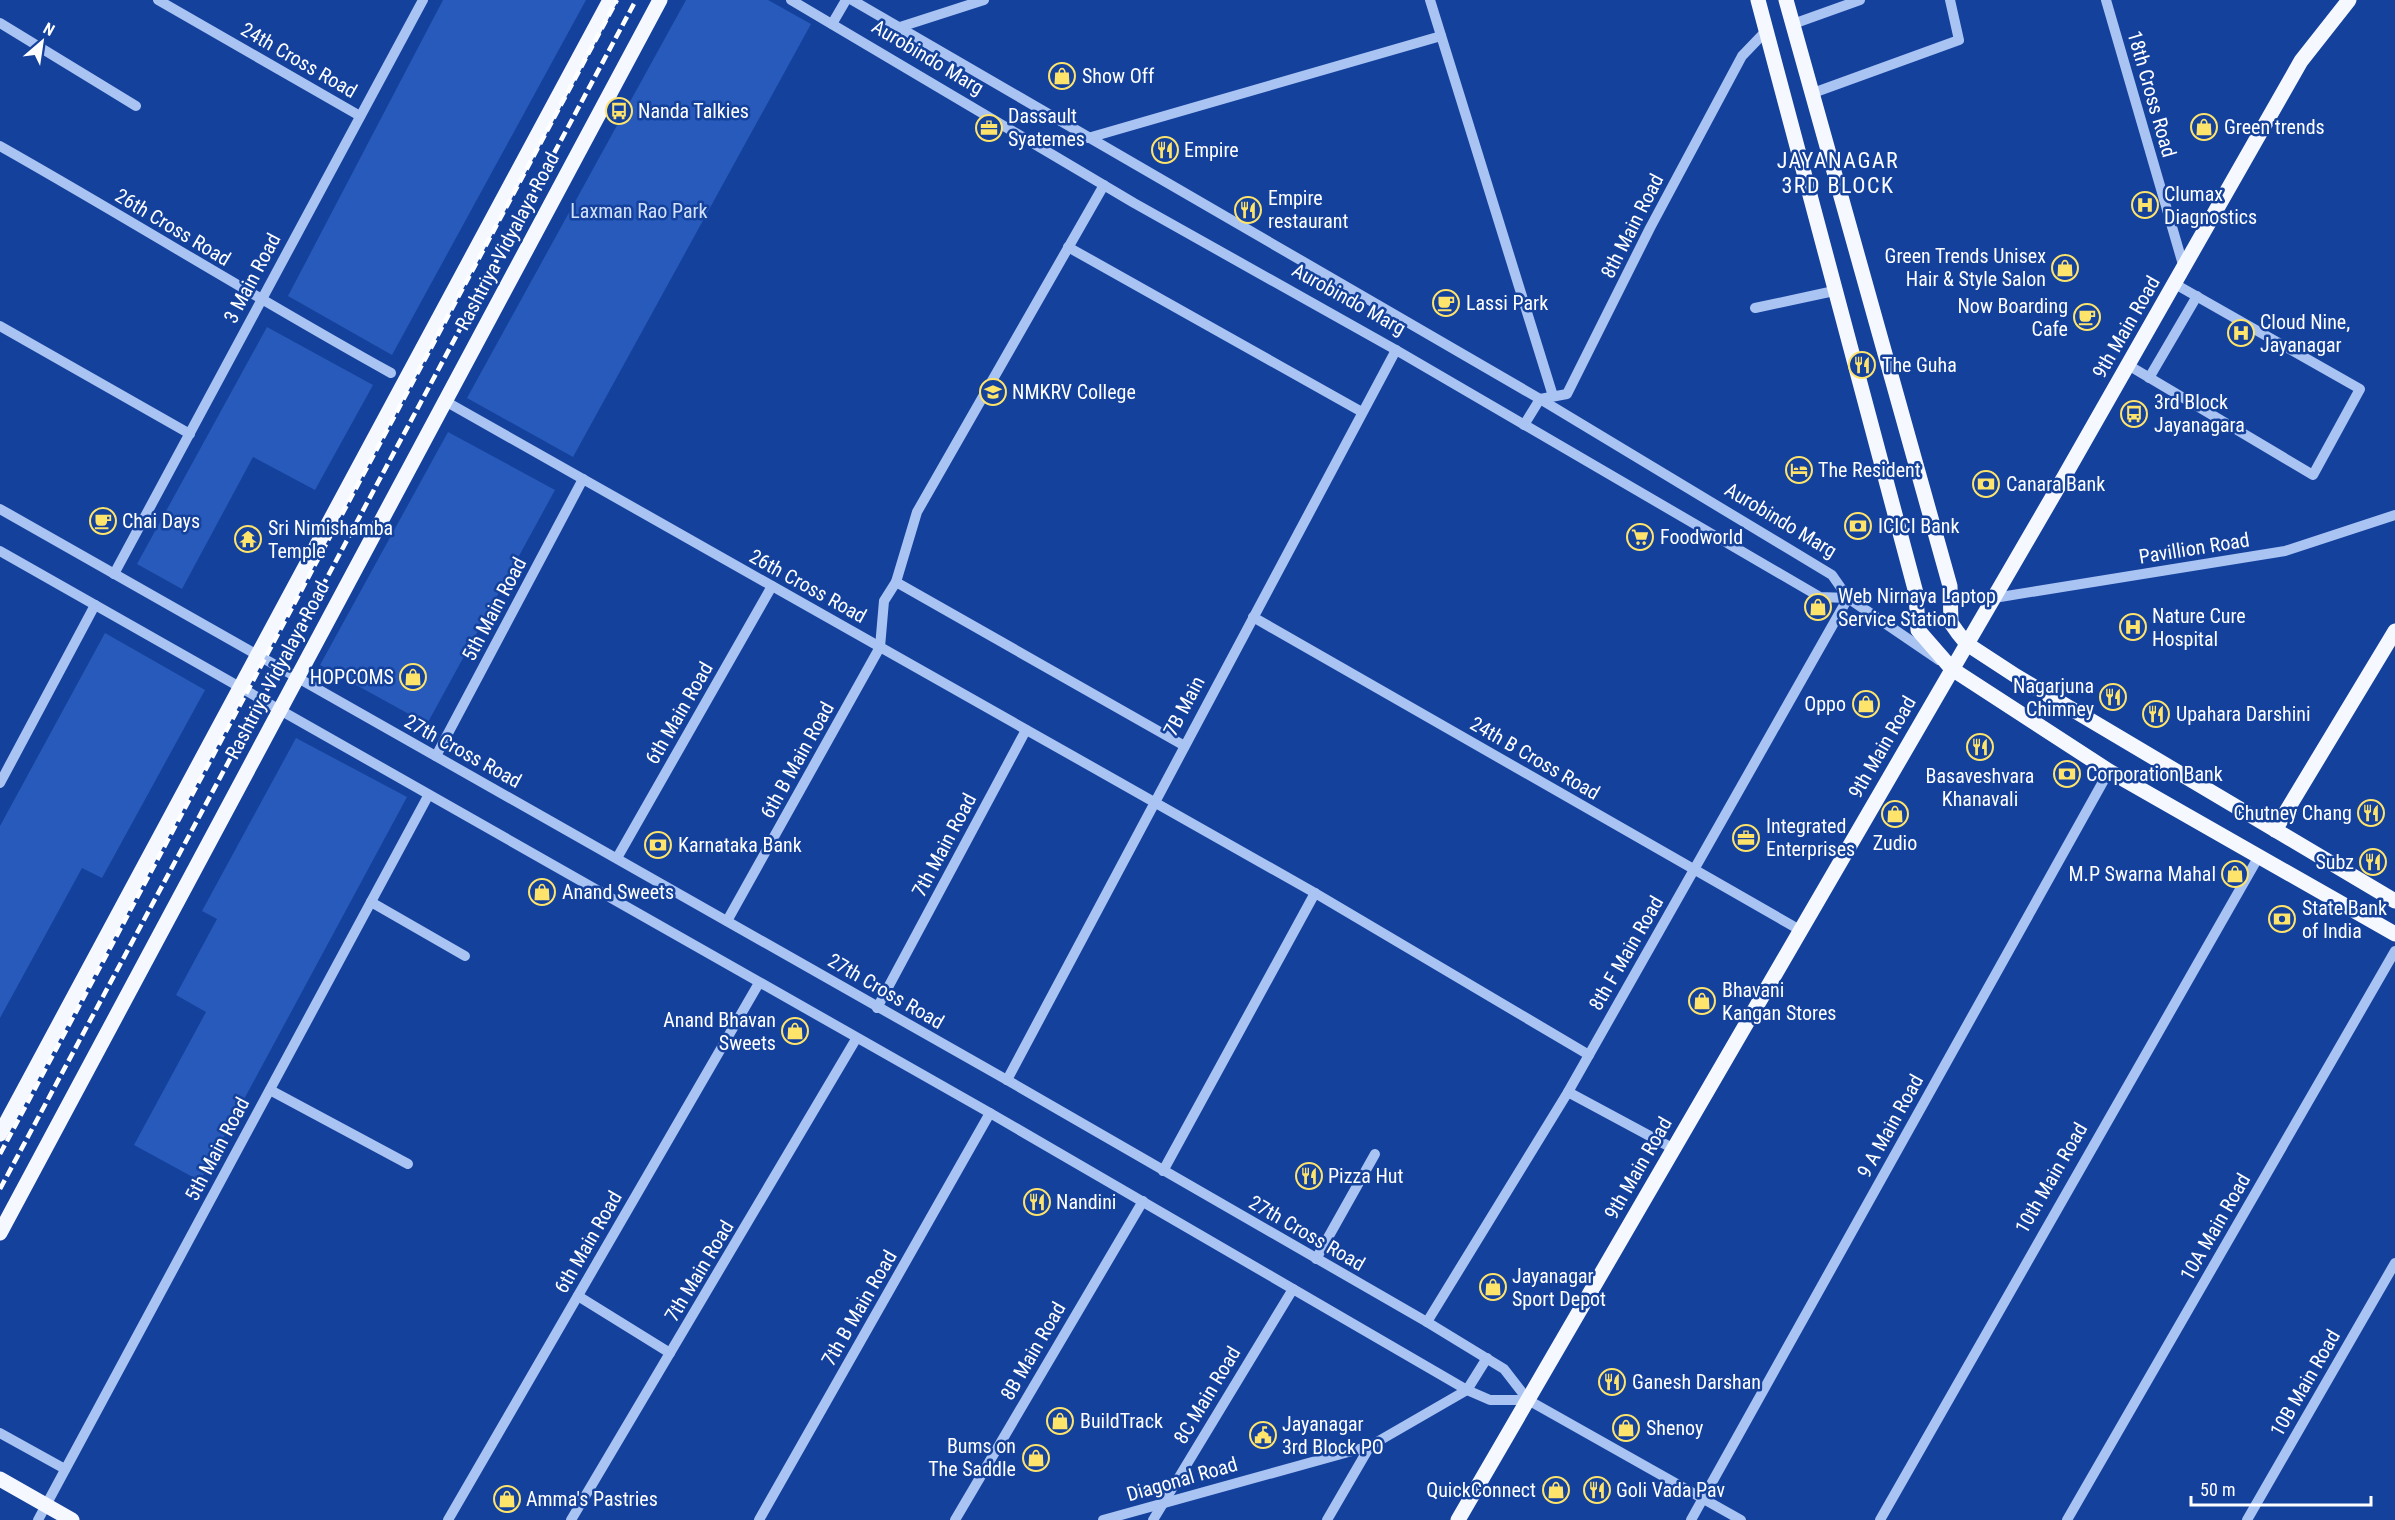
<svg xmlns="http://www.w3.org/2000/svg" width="2395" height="1520" font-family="'Roboto Condensed',sans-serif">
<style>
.green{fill:#275aba}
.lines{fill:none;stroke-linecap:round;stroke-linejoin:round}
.minor{stroke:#a9c3f3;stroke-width:10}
.major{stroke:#f6f8ff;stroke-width:15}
.rail{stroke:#fff;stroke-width:4.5;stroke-dasharray:10 4.5;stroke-linecap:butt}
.labels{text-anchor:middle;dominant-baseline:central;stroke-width:5;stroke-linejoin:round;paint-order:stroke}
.street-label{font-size:20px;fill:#fff;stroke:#14419c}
.poi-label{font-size:20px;fill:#fff;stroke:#14419c;text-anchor:start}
.park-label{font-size:20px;fill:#d2e1fd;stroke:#14419c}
.quarter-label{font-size:22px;letter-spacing:1.5px;fill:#fff;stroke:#14419c}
</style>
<rect width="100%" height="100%" fill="#14419c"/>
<g class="green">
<path d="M443,0h143l-194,355 -104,-59z"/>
<path d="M686,0h82l43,24 -238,433 -106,-59z"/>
<path d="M267,327l106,58 -58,105 -62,-33 -71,132 -45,-25z"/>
<path d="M448,432l107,58 -128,234 -107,-59z"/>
<path d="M105,633l100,57 -103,188 -20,-10 -82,150v-192z"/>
<path d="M296,738l111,59 -207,384 -66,-36 72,-133 -30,-17 41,-76 -15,-8z"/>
</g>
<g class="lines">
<g class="minor">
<path d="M158,0l202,116"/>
<path d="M791,0l343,203 262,147 424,247 28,1"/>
<path d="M852,0l688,399 292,176 16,23 91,62"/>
<path d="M1430,0l123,396"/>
<path d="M2106,0l78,268"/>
<path d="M0,23l136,83"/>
<path d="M832,24l14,-24"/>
<path d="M1793,24l67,-24"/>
<path d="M897,28l87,-28"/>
<path d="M1813,93l146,-53 -9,-40"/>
<path d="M1088,138l353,-102"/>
<path d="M0,146c131,74 259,154 391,227"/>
<path d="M1068,247l294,165"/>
<path d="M1755,308l79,-17"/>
<path d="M0,326l190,108"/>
<path d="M2128,365l185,110 47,-86 -185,-105"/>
<path d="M2149,378l48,-82"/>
<path d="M445,401l870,492 274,162"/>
<path d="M1524,425l16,-26 27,-5 83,-166 92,-172 24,-25"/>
<path d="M0,509l1007,571 420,242 77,47 24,31 213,120"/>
<path d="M0,551l990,562 477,277 23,10h38"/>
<path d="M114,574l309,-574"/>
<path d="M896,582l287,163"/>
<path d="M1994,598l291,-47 110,-36"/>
<path d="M1253,617l547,313"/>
<path d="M436,756l147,-277"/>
<path d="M0,783l95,-178"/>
<path d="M617,858l155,-272"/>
<path d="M371,902l94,54"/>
<path d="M727,921l153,-274 4,-46 12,-19 21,-70 187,-327"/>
<path d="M877,1008l149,-278"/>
<path d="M1007,1080l389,-730"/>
<path d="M270,1090l138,74"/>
<path d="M1568,1092l106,57"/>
<path d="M1163,1171l152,-278"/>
<path d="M1316,1259l59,-105"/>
<path d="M578,1296l92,57"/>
<path d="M1427,1322l141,-230 280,-494"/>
<path d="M0,1433l65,36"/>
<path d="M38,1520l390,-724"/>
<path d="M448,1520l311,-537"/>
<path d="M571,1520l285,-481"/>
<path d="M759,1520l231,-407"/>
<path d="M955,1520l188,-319"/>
<path d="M1103,1520l267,-74 97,-56 20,-32"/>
<path d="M1153,1520l140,-231"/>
<path d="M1327,1520l43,-74"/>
<path d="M1691,1520l418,-749"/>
<path d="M1880,1520l379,-664"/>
<path d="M2067,1520l328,-569"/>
<path d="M2247,1520l148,-257"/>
</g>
<g class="major">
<path d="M1758,0l158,593 2,37 34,39 157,102 286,163"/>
<path d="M1786,0l164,586 1,37 7,10 9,11 49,32 379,225"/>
<path d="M2275,830l120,-199"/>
<path d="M0,1134l610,-1134"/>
<path d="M0,1233l660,-1233"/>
<path d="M0,1479l72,41"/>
<path d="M1458,1520l606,-1043 237,-416 48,-61"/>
</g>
<g class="rail">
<path d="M0,1154l617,-1154"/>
<path d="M0,1189l636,-1189"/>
</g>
</g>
<defs>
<symbol id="shop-ring" viewBox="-11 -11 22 22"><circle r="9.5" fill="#14419c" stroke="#ffe46c" stroke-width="1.5"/><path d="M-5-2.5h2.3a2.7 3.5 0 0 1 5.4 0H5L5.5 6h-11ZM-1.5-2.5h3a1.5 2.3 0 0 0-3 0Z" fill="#ffe46c"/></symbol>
<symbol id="bus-ring" viewBox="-11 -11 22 22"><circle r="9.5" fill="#14419c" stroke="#ffe46c" stroke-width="1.5"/><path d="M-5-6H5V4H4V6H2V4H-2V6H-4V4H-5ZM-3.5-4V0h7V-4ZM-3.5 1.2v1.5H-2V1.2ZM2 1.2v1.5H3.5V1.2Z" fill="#ffe46c"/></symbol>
<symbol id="office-ring" viewBox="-11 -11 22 22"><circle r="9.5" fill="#14419c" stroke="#ffe46c" stroke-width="1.5"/><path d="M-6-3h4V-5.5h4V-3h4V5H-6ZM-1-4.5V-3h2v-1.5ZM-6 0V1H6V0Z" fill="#ffe46c"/></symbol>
<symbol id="restaurant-ring" viewBox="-11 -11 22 22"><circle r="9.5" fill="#14419c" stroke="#ffe46c" stroke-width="1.5"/><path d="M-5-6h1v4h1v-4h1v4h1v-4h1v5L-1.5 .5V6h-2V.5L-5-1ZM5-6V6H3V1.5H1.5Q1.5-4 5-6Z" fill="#ffe46c"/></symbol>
<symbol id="hospital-ring" viewBox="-11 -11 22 22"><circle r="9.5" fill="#14419c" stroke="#ffe46c" stroke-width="1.5"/><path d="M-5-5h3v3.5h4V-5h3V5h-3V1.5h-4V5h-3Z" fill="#ffe46c"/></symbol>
<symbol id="cafe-ring" viewBox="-11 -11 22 22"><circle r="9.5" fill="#14419c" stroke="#ffe46c" stroke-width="1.5"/><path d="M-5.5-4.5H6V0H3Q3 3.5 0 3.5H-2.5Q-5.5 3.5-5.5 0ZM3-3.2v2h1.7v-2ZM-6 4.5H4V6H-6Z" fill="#ffe46c"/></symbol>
<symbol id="university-ring" viewBox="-11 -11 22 22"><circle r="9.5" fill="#14419c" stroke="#ffe46c" stroke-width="1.5"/><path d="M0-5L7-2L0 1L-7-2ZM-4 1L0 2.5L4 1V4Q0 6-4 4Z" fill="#ffe46c"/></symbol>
<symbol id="hotel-ring" viewBox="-11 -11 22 22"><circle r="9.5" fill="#14419c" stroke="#ffe46c" stroke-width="1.5"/><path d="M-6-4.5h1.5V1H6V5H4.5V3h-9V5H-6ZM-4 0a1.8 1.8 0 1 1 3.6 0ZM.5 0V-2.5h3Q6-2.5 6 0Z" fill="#ffe46c"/></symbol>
<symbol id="bank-ring" viewBox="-11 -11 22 22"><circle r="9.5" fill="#14419c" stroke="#ffe46c" stroke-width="1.5"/><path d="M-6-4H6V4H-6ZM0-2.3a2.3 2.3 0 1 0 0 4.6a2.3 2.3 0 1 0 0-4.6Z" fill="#ffe46c"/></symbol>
<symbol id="supermarket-ring" viewBox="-11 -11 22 22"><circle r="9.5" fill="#14419c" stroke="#ffe46c" stroke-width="1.5"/><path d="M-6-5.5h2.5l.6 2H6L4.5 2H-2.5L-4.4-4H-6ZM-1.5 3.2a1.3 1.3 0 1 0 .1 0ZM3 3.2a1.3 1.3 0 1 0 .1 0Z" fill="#ffe46c"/></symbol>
<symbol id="temple-ring" viewBox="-11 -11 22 22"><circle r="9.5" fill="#14419c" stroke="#ffe46c" stroke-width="1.5"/><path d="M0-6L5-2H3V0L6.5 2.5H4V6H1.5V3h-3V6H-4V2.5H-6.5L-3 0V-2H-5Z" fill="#ffe46c"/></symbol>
<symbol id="civic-ring" viewBox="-11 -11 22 22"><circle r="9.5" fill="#14419c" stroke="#ffe46c" stroke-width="1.5"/><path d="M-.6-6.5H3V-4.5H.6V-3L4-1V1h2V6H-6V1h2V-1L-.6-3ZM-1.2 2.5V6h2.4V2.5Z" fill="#ffe46c"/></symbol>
</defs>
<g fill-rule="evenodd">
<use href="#shop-ring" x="1047" y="61" width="30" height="30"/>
<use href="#bus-ring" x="604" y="96" width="30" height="30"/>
<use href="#shop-ring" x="2189" y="112" width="30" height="30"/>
<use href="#office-ring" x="974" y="113" width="30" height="30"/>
<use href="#restaurant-ring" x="1150" y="135" width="30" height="30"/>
<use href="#hospital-ring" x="2130" y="190" width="30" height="30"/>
<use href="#restaurant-ring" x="1233" y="195" width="30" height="30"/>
<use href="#shop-ring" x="2050" y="253" width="30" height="30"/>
<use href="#cafe-ring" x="1431" y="288" width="30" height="30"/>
<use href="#cafe-ring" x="2072" y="302" width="30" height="30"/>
<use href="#hospital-ring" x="2226" y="318" width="30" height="30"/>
<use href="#restaurant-ring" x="1847" y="350" width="30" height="30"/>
<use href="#university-ring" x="978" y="377" width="30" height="30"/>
<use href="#bus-ring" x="2119" y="399" width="30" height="30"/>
<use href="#hotel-ring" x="1784" y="455" width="30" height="30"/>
<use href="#bank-ring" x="1971" y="469" width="30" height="30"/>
<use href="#cafe-ring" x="88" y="506" width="30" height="30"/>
<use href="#bank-ring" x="1843" y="511" width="30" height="30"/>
<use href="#supermarket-ring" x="1625" y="522" width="30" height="30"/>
<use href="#temple-ring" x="233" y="524" width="30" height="30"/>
<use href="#shop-ring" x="1803" y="592" width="30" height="30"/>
<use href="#hospital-ring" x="2118" y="612" width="30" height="30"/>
<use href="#shop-ring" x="398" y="662" width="30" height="30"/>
<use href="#restaurant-ring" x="2098" y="682" width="30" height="30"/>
<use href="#shop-ring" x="1851" y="689" width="30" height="30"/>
<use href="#restaurant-ring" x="2141" y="699" width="30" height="30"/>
<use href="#restaurant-ring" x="1965" y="732" width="30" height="30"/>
<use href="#bank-ring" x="2052" y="759" width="30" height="30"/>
<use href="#restaurant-ring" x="2356" y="798" width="30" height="30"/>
<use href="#shop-ring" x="1880" y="799" width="30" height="30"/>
<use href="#office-ring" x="1731" y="823" width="30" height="30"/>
<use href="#bank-ring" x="643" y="830" width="30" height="30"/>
<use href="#restaurant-ring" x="2358" y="847" width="30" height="30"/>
<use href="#shop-ring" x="2220" y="859" width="30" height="30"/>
<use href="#shop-ring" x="527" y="877" width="30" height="30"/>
<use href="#bank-ring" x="2267" y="904" width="30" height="30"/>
<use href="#shop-ring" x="1687" y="986" width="30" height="30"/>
<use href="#shop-ring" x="780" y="1016" width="30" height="30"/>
<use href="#restaurant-ring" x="1294" y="1161" width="30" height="30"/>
<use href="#restaurant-ring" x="1022" y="1187" width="30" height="30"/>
<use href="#shop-ring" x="1478" y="1272" width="30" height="30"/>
<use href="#restaurant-ring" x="1597" y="1367" width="30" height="30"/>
<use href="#shop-ring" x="1045" y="1406" width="30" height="30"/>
<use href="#shop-ring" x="1611" y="1413" width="30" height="30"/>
<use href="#civic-ring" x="1248" y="1420" width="30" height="30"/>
<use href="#shop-ring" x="1021" y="1443" width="30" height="30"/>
<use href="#shop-ring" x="1541" y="1475" width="30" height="30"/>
<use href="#restaurant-ring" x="1582" y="1475" width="30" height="30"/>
<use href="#shop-ring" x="492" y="1484" width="30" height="30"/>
</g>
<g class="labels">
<g class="street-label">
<text transform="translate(928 57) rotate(31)">Aurobindo Marg</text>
<text transform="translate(299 60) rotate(30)">24th Cross Road</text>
<text transform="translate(2152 94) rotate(74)">18th Cross Road</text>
<text transform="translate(1632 226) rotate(-63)">8th Main Road</text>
<text transform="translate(173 227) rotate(31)">26th Cross Road</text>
<text transform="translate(507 241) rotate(-62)">Rashtriya Vidyalaya Road</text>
<text transform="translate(252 278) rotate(-62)">3 Main Road</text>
<text transform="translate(1349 299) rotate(29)">Aurobindo Marg</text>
<text transform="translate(2126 327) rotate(-60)">9th Main Road</text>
<text transform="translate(1781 520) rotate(31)">Aurobindo Marg</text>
<text transform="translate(2194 548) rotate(-9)">Pavillion Road</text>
<text transform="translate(808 586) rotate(29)">26th Cross Road</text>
<text transform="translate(494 609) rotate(-62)">5th Main Road</text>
<text transform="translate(277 670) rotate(-62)">Rashtriya Vidyalaya Road</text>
<text transform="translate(1184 706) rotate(-62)">7B Main</text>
<text transform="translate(679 713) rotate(-60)">6th Main Road</text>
<text transform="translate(1882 747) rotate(-60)">9th Main Road</text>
<text transform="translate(463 751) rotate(29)">27th Cross Road</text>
<text transform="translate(1535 758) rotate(30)">24th B Cross Road</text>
<text transform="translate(797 760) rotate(-61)">6th B Main Road</text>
<text transform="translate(944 845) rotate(-62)">7th Main Road</text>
<text transform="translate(1626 953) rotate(-60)">8th F Main Road</text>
<text transform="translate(886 991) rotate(30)">27th Cross Road</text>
<text transform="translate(1890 1126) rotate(-61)">9 A Main Road</text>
<text transform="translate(217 1149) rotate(-62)">5th Main Road</text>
<text transform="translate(1638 1168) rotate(-60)">9th Main Road</text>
<text transform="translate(2051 1178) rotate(-60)">10th Main Road</text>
<text transform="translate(2215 1227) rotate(-60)">10A Main Road</text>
<text transform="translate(1307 1233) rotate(30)">27th Cross Road</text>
<text transform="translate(588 1242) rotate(-60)">6th Main Road</text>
<text transform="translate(699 1271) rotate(-59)">7th Main Road</text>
<text transform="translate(859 1308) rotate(-60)">7th B Main Road</text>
<text transform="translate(1033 1351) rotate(-60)">8B Main Road</text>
<text transform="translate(2305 1383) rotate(-60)">10B Main Road</text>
<text transform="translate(1207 1395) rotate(-59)">8C Main Road</text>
<text transform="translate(1182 1479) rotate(-16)">Diagonal Road</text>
</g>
<g class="poi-label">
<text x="1082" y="76">Show Off</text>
<text x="638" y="111">Nanda Talkies</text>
<text x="1008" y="116">Dassault<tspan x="1008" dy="23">Syatemes</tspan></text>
<text x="2224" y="127">Green trends</text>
<text x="1184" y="150">Empire</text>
<text x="2164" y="194">Clumax<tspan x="2164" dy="23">Diagnostics</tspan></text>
<text x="1268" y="198">Empire<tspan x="1268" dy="23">restaurant</tspan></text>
<text x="2046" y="256" text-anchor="end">Green Trends Unisex<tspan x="2046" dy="23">Hair &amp; Style Salon</tspan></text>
<text x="1466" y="303">Lassi Park</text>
<text x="2068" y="306" text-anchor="end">Now Boarding<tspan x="2068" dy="23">Cafe</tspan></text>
<text x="2260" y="322">Cloud Nine,<tspan x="2260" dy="23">Jayanagar</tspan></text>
<text x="1882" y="365">The Guha</text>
<text x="1012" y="392">NMKRV College</text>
<text x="2154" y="402">3rd Block<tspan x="2154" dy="23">Jayanagara</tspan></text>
<text x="1818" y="470">The Resident</text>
<text x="2006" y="484">Canara Bank</text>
<text x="122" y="521">Chai Days</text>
<text x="1878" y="526">ICICI Bank</text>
<text x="268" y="528">Sri Nimishamba<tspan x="268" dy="23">Temple</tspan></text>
<text x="1660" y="537">Foodworld</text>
<text x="1838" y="596">Web Nirnaya Laptop<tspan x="1838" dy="23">Service Station</tspan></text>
<text x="2152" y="616">Nature Cure<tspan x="2152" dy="23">Hospital</tspan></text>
<text x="394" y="677" text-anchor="end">HOPCOMS</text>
<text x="2094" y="686" text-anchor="end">Nagarjuna<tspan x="2094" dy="23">Chimney</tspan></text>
<text x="1846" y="704" text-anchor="end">Oppo</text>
<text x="2176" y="714">Upahara Darshini</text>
<text x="2086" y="774">Corporation Bank</text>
<text x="1980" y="776" text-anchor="middle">Basaveshvara<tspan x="1980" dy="23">Khanavali</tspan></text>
<text x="2352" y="813" text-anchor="end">Chutney Chang</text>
<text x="1766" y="826">Integrated<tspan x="1766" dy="23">Enterprises</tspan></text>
<text x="1895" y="843" text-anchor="middle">Zudio</text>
<text x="678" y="845">Karnataka Bank</text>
<text x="2354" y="862" text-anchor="end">Subz</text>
<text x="2216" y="874" text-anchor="end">M.P Swarna Mahal</text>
<text x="562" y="892">Anand Sweets</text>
<text x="2302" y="908">State Bank<tspan x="2302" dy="23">of India</tspan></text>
<text x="1722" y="990">Bhavani<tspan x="1722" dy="23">Kangan Stores</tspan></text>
<text x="776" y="1020" text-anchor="end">Anand Bhavan<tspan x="776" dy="23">Sweets</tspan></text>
<text x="1328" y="1176">Pizza Hut</text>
<text x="1056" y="1202">Nandini</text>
<text x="1512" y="1276">Jayanagar<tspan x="1512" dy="23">Sport Depot</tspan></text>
<text x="1632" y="1382">Ganesh Darshan</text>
<text x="1080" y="1421">BuildTrack</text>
<text x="1282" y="1424">Jayanagar<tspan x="1282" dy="23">3rd Block PO</tspan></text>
<text x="1646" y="1428">Shenoy</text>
<text x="1016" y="1446" text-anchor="end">Bums on<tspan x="1016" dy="23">The Saddle</tspan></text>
<text x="1536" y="1490" text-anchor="end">QuickConnect</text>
<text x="1616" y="1490">Goli Vada Pav</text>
<text x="526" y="1499">Amma's Pastries</text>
</g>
<g class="park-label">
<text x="639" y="211">Laxman Rao Park</text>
</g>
<g class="quarter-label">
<text x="1838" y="160">JAYANAGAR<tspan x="1838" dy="25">3RD BLOCK</tspan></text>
</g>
</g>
<g transform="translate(42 42) rotate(29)" stroke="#14419c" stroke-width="4.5" paint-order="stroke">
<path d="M0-4.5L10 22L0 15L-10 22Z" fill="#ffffff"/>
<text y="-9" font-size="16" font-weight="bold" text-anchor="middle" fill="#ffffff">N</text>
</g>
<path d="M2191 1496v9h180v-9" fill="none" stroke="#ffffff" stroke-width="3"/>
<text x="2200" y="1496" font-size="18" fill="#ffffff" stroke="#14419c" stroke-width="4.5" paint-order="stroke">50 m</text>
</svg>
